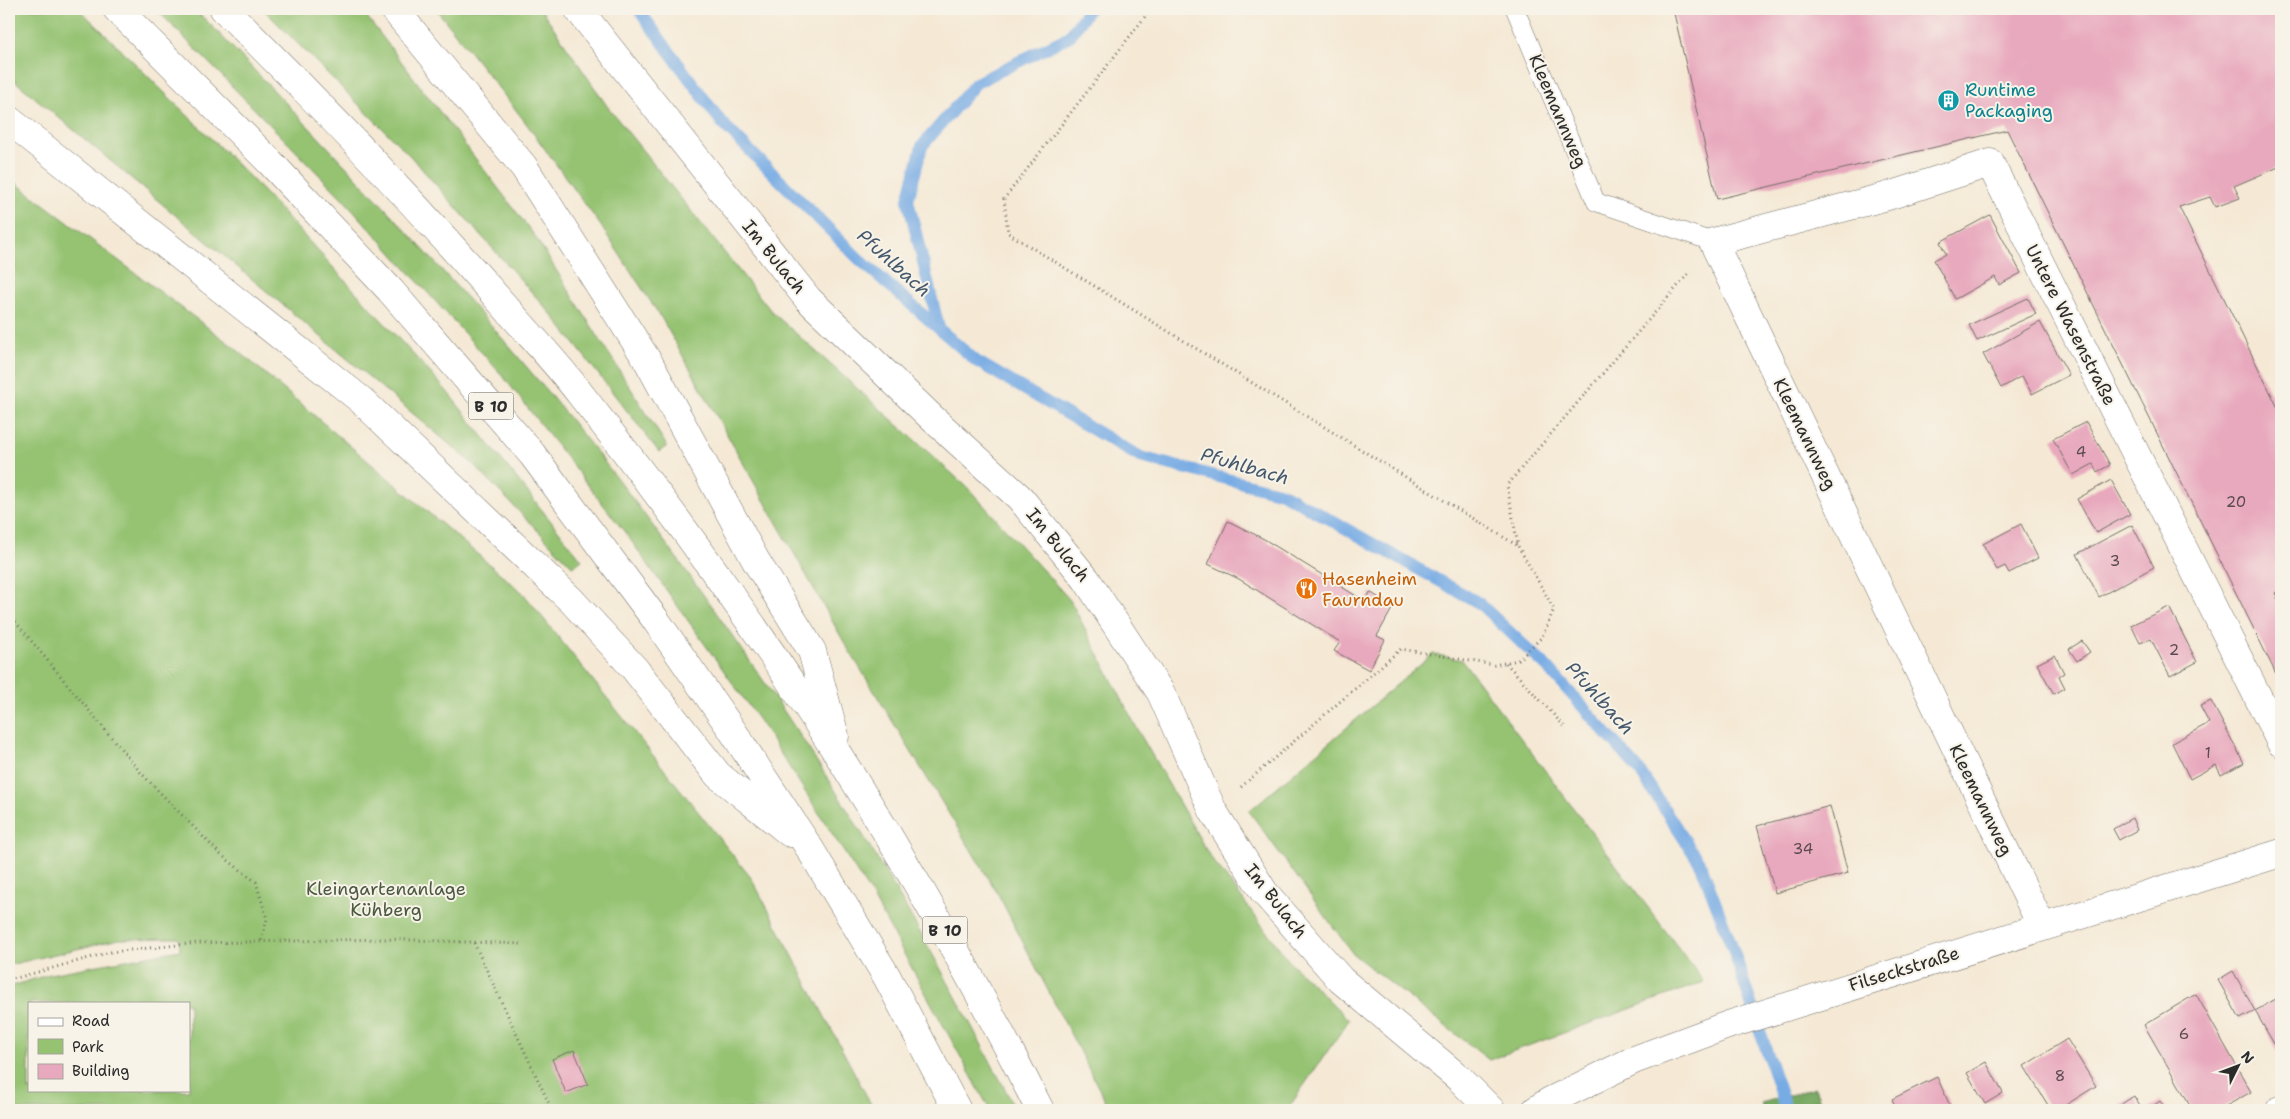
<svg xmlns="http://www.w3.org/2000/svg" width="2290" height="1119" font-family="'Shantell Sans',sans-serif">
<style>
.green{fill:#95c372;stroke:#60774e;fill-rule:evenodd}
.forest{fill:#78a964;stroke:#526a48}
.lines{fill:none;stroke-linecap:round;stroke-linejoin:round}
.stream{stroke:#77abe4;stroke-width:12}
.building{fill:#e8a8bd}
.service-casing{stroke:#726e66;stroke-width:19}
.minor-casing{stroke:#726e66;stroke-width:29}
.tertiary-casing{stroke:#726e66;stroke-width:29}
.trunk-casing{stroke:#726e66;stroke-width:29}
.path{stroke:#726e66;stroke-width:3;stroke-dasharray:1 4;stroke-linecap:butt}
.service{stroke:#fff;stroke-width:18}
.minor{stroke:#fff;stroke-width:28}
.tertiary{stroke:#fff;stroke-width:28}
.trunk{stroke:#fff;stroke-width:28}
.labels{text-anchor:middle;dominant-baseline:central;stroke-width:4;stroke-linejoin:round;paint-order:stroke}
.number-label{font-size:15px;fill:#5a4a50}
.shield{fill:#f7f3e8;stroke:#686764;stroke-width:1}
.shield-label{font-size:16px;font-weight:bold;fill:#2b2b2b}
.culture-label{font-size:18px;fill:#0d838f;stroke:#f7f3e8;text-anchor:start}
.street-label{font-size:18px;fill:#2b2b2b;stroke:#f7f3e8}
.food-label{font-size:18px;fill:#c56008;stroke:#f7f3e8;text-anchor:start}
.park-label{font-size:18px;fill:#4b5940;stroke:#f7f3e8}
.water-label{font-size:19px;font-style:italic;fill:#46586c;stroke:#f7f3e8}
</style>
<rect width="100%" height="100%" fill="#f7f3e8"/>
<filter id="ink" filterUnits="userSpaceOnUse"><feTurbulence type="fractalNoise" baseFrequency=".02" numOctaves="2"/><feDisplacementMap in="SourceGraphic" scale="10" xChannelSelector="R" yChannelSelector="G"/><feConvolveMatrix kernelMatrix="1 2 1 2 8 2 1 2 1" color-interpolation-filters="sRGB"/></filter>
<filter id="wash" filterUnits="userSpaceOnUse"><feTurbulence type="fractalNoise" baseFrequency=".0096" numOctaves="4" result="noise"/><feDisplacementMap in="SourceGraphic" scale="20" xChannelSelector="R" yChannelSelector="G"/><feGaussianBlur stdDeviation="1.12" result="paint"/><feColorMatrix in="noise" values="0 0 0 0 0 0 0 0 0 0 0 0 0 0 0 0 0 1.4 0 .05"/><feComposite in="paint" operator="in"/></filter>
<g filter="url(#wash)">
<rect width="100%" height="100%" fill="#f5e9d5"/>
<g class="green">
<path d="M9,9h70l22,21 148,146 196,213 137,171 -9,7 -101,-104 -463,-387z"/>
<path d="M156,9h37l14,12c153,159 308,319 440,497 88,117 170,238 244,364 44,74 85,152 125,228h-26l-119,-216 -110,-171 -134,-188 -125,-160 -158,-175z"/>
<path d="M263,9h98l173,226 133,211 -8,6 -106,-136 -141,-158z"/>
<path d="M436,9h105l66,97 165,206 195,175 103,113 70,134 69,121 80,106 60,59 -62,90h-177l-112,-216 -154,-252 -182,-323 -61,-93 -78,-107z"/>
<path d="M9,178l226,170 288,245 229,286 122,231h-865v-123l41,-13 130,-24 -1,-12 -60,1 -110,26zM29,1003h160v87h-160z"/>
<path d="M1433,654l29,6 242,322 -215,78 -136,-106 -104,-143z"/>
</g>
<path class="forest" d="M1815,1088l9,22h-61l-2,-7z"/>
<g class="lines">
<g class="stream">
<path d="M638,9l84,114 137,136 117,102 164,96 142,36 197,110 69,65 91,102 62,95 31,81 54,164"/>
<path d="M939,328l-31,-128 14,-54 54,-63 94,-47 19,-27"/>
</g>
</g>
<g id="blocks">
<g class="building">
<path d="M1673,9h608v157l-47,20 6,12 -25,9 -5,-10 -31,10 102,207v176l-6,3 6,13v78l-274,-554 -290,69z"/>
<path d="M1990,215l31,58 -22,12 -4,-8 -40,22 -21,-39 12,-6 -6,-12z"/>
<path d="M2028,298l8,16 -59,27 -8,-16z"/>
<path d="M2040,322l29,53 -37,19 -10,-18 -21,12 -18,-34z"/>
<path d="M2086,422l24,43 -13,7 -4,-8 -20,11 -20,-36z"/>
<path d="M2111,480l19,34 -34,19 -19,-34z"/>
<path d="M1228,521l36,18 102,63 4,-10 23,15 -16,29 8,4 -16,30 -35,-19 6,-9 -101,-63 -31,-15z"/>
<path d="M2021,524l17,34 -29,15 -4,-7 -8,4 -14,-26z"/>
<path d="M2132,525l22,42 -55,30 -22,-43z"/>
<path d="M2169,607l28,55 -27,14 -19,-37 -11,4 -9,-18z"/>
<path d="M2082,641l8,11 -13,9 -8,-12z"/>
<path d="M2055,655l9,18 -5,3 6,12 -11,6 -17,-30z"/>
<path d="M2211,701l33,62 -23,12 -5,-10 -26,14 -18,-36 37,-20 -9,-17z"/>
<path d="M1830,806l18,67 -73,20 -18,-67z"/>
<path d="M2132,818l5,12 -18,10 -6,-11z"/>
<path d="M2233,971l22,40 26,-15v60l-26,-45 -15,8 -22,-39z"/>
<path d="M2196,994l55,98 -32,18h-26l-49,-85z"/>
<path d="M2067,1039l29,47 -38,24h-7l-27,-44z"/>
<path d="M574,1050l14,34 -22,9 -14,-34z"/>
<path d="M1986,1062l17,31 -18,11 -18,-31z"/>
<path d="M1937,1077l15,33h-55l-5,-11z"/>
<path d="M2134,1096l8,14h-30z"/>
<path d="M2160,1101l7,9h-20z"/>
</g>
</g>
</g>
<g filter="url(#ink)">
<use href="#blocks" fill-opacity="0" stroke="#726e66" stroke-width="1"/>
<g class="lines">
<defs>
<path id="service" d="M1515,9l81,193 117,40"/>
<g id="minor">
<path d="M578,9l230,290 123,118 89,81 66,81 75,114 52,118 51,81 77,88 119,99 31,31"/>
<path d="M2042,927l-329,-685 175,-46 102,-33 291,580"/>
<path d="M2280,1110h1"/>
</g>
<path id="tertiary" d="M1536,1110l14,-9 84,-41 94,-35 553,-172"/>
<g id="trunk">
<path d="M117,9l152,152 121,129 142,164 123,165 75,108 80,122 77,128 70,133"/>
<path d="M224,9c96,94 188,191 276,292 27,31 56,61 81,94 177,222 332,462 459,715"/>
<path d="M394,9l130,158 125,196 107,198 56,90 23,85"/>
<path d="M9,120l352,280 210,200 63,68 84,107 72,58"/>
</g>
</defs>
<use href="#service" class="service-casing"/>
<use href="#minor" class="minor-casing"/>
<use href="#tertiary" class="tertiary-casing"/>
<use href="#trunk" class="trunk-casing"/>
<g class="path">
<path d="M1151,9l-147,190 4,34 510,313"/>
<path d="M9,614l132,159 79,81 36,28 11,37 -6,23"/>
<path d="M1506,663l58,63"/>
<path d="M1241,787l160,-138 93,16 24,-5 24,-23 12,-28 -36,-63 -11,-61 181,-211"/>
<path d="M474,943l78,167"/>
<path d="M9,980l102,-28 86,-9 188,-4 138,5"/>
</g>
<use href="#service" class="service"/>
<use href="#minor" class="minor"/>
<use href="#tertiary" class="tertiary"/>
<use href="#trunk" class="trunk"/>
</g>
</g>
<defs>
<symbol id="building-disc" viewBox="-11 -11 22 22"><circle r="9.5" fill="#0f9aa8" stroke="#f7f3e8"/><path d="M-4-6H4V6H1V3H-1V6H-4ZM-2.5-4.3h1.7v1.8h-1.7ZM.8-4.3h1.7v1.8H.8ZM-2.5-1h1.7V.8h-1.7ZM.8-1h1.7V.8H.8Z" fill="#fff"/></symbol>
<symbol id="restaurant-disc" viewBox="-11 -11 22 22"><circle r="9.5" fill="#e8710a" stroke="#f7f3e8"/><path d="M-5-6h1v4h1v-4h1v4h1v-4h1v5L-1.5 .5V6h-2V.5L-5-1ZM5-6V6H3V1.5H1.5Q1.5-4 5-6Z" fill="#fff"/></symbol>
</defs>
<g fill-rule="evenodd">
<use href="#building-disc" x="1936" y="88" width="25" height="25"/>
<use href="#restaurant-disc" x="1294" y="576" width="25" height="25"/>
</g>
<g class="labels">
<g class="number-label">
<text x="2081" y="452">4</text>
<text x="2236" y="502">20</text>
<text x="2115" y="561">3</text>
<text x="2174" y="650">2</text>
<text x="2208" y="753">1</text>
<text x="1803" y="849">34</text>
<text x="2184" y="1034">6</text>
<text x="2060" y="1076">8</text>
</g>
<g class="shield">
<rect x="468.5" y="392.5" width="45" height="27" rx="4"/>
<rect x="922.5" y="916.5" width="45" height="27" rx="4"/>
</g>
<g class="shield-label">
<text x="491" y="406">B 10</text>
<text x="945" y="930">B 10</text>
</g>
<g class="culture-label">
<text x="1965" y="90">Runtime<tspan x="1965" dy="21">Packaging</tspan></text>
</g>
<g class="street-label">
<text transform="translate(1558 111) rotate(67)">Kleemannweg</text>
<text transform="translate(774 257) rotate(51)">Im Bulach</text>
<text transform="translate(2071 325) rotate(63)">Untere Wasenstraße</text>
<text transform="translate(1805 434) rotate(64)">Kleemannweg</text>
<text transform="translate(1058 545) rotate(51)">Im Bulach</text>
<text transform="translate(1981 800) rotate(64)">Kleemannweg</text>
<text transform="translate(1276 901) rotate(52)">Im Bulach</text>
<text transform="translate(1904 969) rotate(-17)">Filseckstraße</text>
</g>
<g class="food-label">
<text x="1322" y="579">Hasenheim<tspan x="1322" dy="21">Faurndau</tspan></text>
</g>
<g class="park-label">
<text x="386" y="889">Kleingartenanlage<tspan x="386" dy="21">Kühberg</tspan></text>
</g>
<g class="water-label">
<text transform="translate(894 263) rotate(42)">Pfuhlbach</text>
<text transform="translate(1245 466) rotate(16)">Pfuhlbach</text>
<text transform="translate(1600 698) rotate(48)">Pfuhlbach</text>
</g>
</g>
<rect width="2290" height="1119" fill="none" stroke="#f7f3e8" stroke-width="30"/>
<rect x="28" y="1002" width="162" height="90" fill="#f7f3e8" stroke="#a5a39c"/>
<rect x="38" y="1018" width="25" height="8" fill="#ffffff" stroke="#a5a39c"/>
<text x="72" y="1026" font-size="15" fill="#2b2b2b">Road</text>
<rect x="38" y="1039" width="25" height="15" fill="#95c372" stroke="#a5a39c"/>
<text x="72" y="1052" font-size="15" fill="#2b2b2b">Park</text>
<rect x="38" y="1064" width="25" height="15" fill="#e8a8bd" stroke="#a5a39c"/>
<text x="72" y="1076" font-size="15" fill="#2b2b2b">Building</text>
<g transform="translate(2238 1066) rotate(48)" stroke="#f7f3e8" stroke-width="4" paint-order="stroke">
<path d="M0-4L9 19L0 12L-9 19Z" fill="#2b2b2b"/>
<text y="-8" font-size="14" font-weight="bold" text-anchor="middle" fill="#2b2b2b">N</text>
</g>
</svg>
